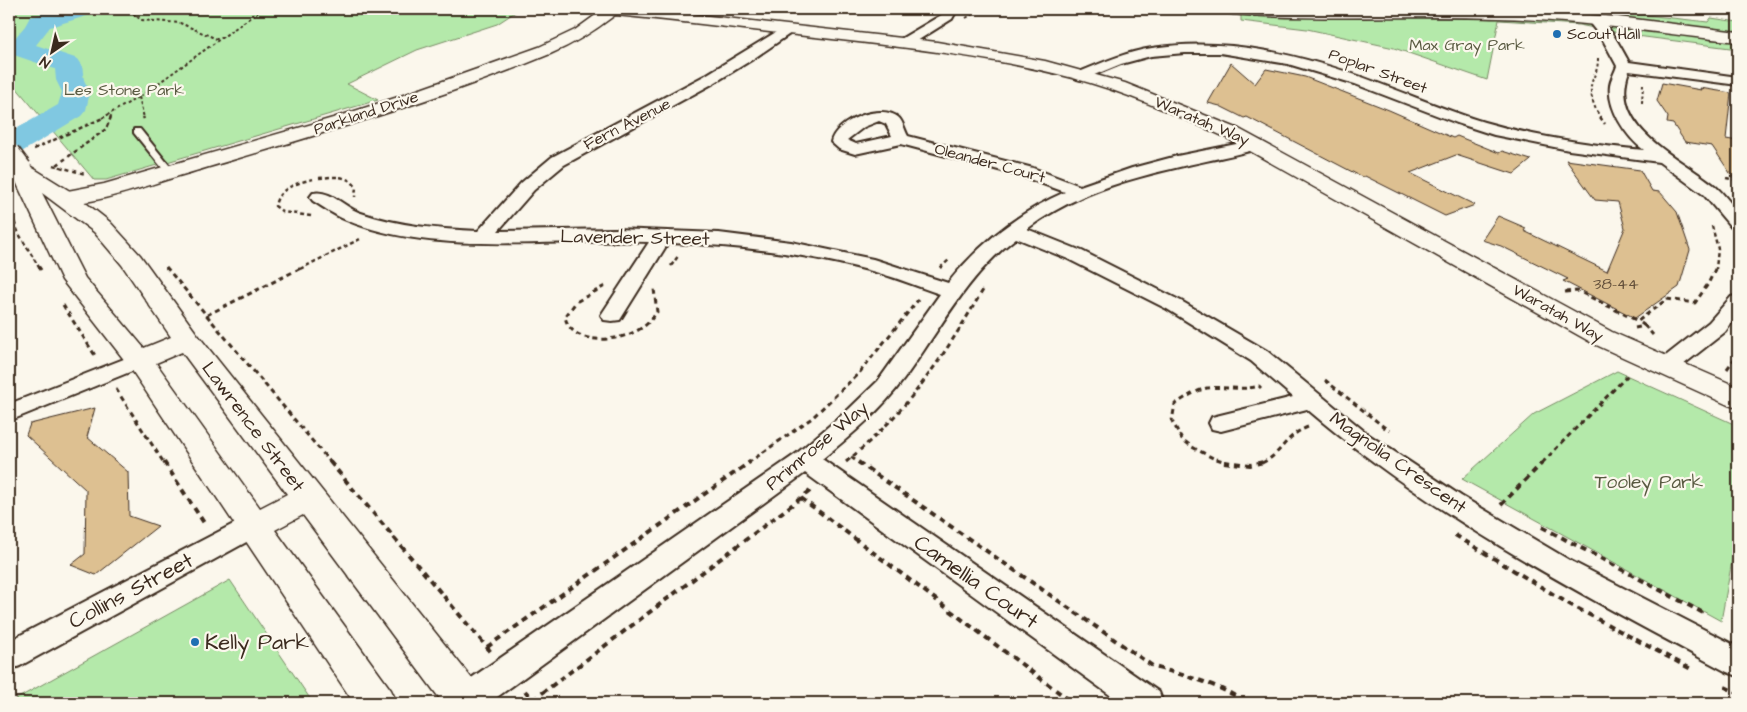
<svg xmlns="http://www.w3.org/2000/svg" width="1747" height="712" font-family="'Architects Daughter',sans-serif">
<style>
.green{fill:#b4e9aa;stroke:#788a64}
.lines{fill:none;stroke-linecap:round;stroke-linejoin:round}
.river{fill:#80c8e1;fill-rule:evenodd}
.building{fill:#ddc091;stroke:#3b2a1e}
.service-casing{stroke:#3b2a1e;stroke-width:4}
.minor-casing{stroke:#3b2a1e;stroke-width:4}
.tertiary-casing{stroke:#3b2a1e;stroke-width:3}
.secondary-casing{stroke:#3b2a1e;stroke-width:3}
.path-far3{stroke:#3b2a1e;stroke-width:2;stroke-dasharray:3 2.5;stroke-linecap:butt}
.path-far2{stroke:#3b2a1e;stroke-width:2.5;stroke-dasharray:4 3;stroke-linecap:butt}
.path-far1{stroke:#3b2a1e;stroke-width:3;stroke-dasharray:5 4;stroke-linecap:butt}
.path{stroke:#3b2a1e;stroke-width:4;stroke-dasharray:6 5;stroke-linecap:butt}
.service{fill:#fbf7ec;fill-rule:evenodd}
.minor{fill:#fbf7ec;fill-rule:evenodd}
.tertiary{fill:#fbf7ec;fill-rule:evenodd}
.secondary{fill:#fbf7ec;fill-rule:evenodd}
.secondary-bridge-casing{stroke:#3b2a1e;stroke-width:24;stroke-linecap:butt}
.path-bridge{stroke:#3b2a1e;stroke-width:2.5;stroke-dasharray:4 3;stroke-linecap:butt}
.secondary-bridge{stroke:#fbf7ec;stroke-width:21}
.poi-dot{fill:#1f6fb2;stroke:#fbf7ec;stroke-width:2}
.labels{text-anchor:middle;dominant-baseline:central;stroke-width:4.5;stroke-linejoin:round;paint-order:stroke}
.far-poi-label{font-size:16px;fill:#3b2a1e;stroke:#fbf7ec;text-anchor:start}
.far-park-label{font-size:16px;fill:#595a41;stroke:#fbf7ec}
.far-street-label{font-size:16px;fill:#3b2a1e;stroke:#fbf7ec}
.number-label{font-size:16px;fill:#64503b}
.street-label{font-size:19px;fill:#3b2a1e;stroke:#fbf7ec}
.park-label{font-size:19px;fill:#595a41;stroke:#fbf7ec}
.near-street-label{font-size:22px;fill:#3b2a1e;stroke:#fbf7ec}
.near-poi-label{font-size:22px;fill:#3b2a1e;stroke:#fbf7ec;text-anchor:start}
</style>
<rect width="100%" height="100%" fill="#fbf7ec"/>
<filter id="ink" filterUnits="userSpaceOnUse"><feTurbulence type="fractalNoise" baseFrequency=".02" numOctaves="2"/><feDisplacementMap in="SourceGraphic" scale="10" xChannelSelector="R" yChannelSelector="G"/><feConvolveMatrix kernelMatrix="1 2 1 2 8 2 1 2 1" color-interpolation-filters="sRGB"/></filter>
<g filter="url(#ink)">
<g class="green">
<path d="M13,9h507l-23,15 -80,26 -70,34 31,16 -272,80h-12l-85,-101v-69z"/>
<path d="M1179,9h413l116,13 3,-4 27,4v27l-109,-14 -50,-10 -80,-5 -12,60 -93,-32 -87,-19 -66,-8v-5z"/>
<path d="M1617,371l121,55v102l-17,93 -259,-142 72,-65z"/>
<path d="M230,580l83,123h-304z"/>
</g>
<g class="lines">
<path class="river" d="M59,9h38l-4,5 -43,13 -14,18 42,14 4,6 2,15 6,12 -4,18 -5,6 -61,37 -11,2v-22l49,-28 4,-13 -6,-12 -1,-11 -44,-15 -2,-9 16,-19 5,-9z"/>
</g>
<g class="building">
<path d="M1231,63l24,21 11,-15 39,8 84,33 64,28 4,-2 42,17 3,-2 29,9 -17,14 -58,-19 -46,18 65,32 -30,11 -80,-40 -3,1 -115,-60 -3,1 -24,-12 -12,-3z"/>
<path d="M1662,83l39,7 -1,-2 31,5 -5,46 12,2v44l-26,-39 -27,-4 -12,-18 -6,-1 1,-6 -11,-16z"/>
<path d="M1566,160l74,10 12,21 8,1 17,20 13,38 -11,37 -44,31 -72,-37 5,-2 -67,-33 -19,-6 16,-24 28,12 -2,3 83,40 18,-43 -7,-26 -23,-2z"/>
<path d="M95,408l-8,29 41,35 1,44 29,10 -62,49 -25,-10 14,-11 1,-64 -60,-55 4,-11z"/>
</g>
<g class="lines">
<defs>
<path id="service" d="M134,129h6l33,41v4h-6l-33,-41z"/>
<g id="minor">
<path d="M946,9l11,1 -5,9 -43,27h-10l-2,-3 2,-3 44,-26z"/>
<path d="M1594,17c14,4 28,33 35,45l109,15v8l-109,-14c-21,57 50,86 86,115 9,8 16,18 23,26v17l-7,-2 -27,-32 -45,-33 -90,-12 -75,-15 -37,-12 -102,-39 -67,-20 -68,-11h-35l-34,3 -30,8 -39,16 -5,-1 -2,-3 2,-3c24,-10 49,-21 75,-25 77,-12 154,8 226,35 35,13 70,28 106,39 52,15 106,23 160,28 -18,-13 -37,-42 -34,-65 1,-6 5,-13 7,-19l-14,-26 -15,-19z"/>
<path d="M786,26l6,4 -1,3 -38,26 -39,24 -150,82 -30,25 -36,41 118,-2 103,4 72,9 82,17 75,24c31,-39 71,-71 117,-91l-44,-16 -120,-32 -46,10 -16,-5 -8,-7c4,-21 50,-40 68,-24 4,4 6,13 9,18l125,32 47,18 52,-18 45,-12 79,-16 6,2 2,3 -2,3c-81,21 -166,29 -235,81l55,22 99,50 86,50 102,84 92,61 108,64 169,87v29l-11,-4c-146,-78 -294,-155 -420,-263l-86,22 -9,-2 -3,-6 3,-6 81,-20 -42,-36 -84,-52 -99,-50 -52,-21c-50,38 -76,92 -112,141 -23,31 -52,56 -82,80l337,233 4,11h-42l-316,-230 -316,230h-38l-1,-2 4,-11 342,-236 53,-45 29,-28 62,-87c-24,-8 -48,-18 -72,-24 -66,-17 -133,-25 -200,-27l-48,77 -8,1 -8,-1 -3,-5 48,-73c-94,-4 -216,15 -303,-22 -12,-5 -23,-13 -33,-19l-3,-4 3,-4c17,-4 32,15 48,20 38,13 77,16 117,18l43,-48 31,-26 152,-81zM879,121l7,3 6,12 -36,8 -9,-4 17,-13z"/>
<path d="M1738,295v19l-13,18 -51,40 -8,2 -8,-2 -3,-5 3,-5 51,-40 22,-25z"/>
<path d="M139,353l8,2 3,5 -3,5 -138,56v-17z"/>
<path d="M253,515l10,4 4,7 -4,7 -243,133 -11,4v-29l234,-122z"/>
</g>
<path id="tertiary" d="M604,9h43l290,33 108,19 80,22 114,46 373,203 126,55v21l-10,-3 -134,-61 -369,-207c-49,-22 -99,-45 -152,-59 -84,-22 -172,-31 -258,-41 -67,-7 -133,-16 -200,-22 -21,16 -41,29 -65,39 -119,49 -244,84 -368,121 -27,8 -100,34 -125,28l-3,-5 3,-5 47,-9 229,-66 62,-20 144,-51 36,-17z"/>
<g id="secondary">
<path d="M1225,9h278l115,8 120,15v10c-80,-9 -160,-22 -240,-24 -89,-3 -177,3 -265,-4l-5,-2z"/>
<path d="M21,163l7,2 45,28 37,29 30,33 57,79 284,356 6,13h-44l-140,-188 -28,15 116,160 6,13h-43l-225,-337 -67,-86 -51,-109 3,-6zM42,193l52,39 28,33 49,72 -27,11 -59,-70zM182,352l105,142 -27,14 -104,-145z"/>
</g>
</defs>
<use href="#service" class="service-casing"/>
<use href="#minor" class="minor-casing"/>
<use href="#tertiary" class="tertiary-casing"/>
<use href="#secondary" class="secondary-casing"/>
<g class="path-far3">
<path d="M139,9l-5,5 7,6 39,3 39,17"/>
<path d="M1186,9l29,3"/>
<path d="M966,18l10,-6 -1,-3"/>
<path d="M1598,58c0,15 -5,17 -7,28 -1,10 4,24 10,32"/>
<path d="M139,97l5,21"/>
<path d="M1642,103l1,-19"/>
<path d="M102,118l37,-21 123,-88"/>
<path d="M110,118l2,-4"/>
</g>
<g class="path-far2">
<path d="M143,117l1,2"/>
<path d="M1600,117l5,7"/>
<path d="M34,149l71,-32"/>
<path d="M53,165l32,9"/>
<path d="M57,165l49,-36 5,-12"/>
<path d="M319,178c13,-1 29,-4 37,9l-1,10"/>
<path d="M1726,178l12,2"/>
<path d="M9,209l10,25 21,35"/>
<path d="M311,216l-28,-4 -8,-6c3,-18 22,-23 38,-27"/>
<path d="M1712,226l6,23 -2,20"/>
<path d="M671,266l8,-11"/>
<path d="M166,267l1,2"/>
<path d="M940,268l10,-9"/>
<path d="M300,269l62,-31"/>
</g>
<g class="path-far1">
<path d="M39,267l2,3"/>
<path d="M166,267l165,196"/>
<path d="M605,286l-29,16 -11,15c7,31 58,25 78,10 6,-4 10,-10 14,-15l-3,-23"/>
<path d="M1565,292l13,-1 60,30"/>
<path d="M63,305l33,52"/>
<path d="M207,315l96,-48"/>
<path d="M1645,326l-7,-5 29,-22 28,4 13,-19 8,-17"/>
<path d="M1635,328l10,-2 8,9"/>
<path d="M1727,369l11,-15"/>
<path d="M1325,380l64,51"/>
<path d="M116,389l48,74"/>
<path d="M851,457l8,6"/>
<path d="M846,462c63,-52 96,-103 137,-172"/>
<path d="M748,463l64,-45 48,-46 58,-72"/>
<path d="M1230,463l-17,-5 -21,-11 -10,-8 -10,-18 3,-17c10,-6 20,-13 32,-16 18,-2 34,3 52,-2l2,2"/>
<path d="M1262,463c21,-10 22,-27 46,-36"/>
<path d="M1542,463l87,-89"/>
</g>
<g class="path">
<path d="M164,462l42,64"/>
<path d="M330,462l161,190"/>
<path d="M858,462l296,205c33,9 64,17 93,36"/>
<path d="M1224,462l26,3 14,-3"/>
<path d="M810,491l-9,7 272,205"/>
<path d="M1501,505l42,-43"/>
<path d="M1542,527l165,88"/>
<path d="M1455,535l116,70 120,64"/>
<path d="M487,647l263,-185"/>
<path d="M1725,687l13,6"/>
<path d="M525,691l11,12"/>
<path d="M533,700l268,-202"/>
</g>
<use href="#service" class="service"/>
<use href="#minor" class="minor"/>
<use href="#tertiary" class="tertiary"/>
<use href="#secondary" class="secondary"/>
<defs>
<path id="secondary-bridge" d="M9,153l12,16"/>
</defs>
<use href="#secondary-bridge" class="secondary-bridge-casing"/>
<path class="path-bridge" d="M9,121l7,10"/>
<use href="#secondary-bridge" class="secondary-bridge"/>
</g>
</g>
<g class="poi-dot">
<circle cx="1557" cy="34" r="5"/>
<circle cx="195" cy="642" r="5"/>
</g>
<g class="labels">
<g class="far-poi-label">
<text x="1567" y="34">Scout Hall</text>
</g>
<g class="far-park-label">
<text x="1467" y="45">Max Gray Park</text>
<text x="124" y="90">Les Stone Park</text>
</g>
<g class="far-street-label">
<text transform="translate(1378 71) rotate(20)">Poplar Street</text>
<text transform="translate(366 113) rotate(-18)">Parkland Drive</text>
<text transform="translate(1202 121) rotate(23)">Waratah Way</text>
<text transform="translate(627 124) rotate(-27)">Fern Avenue</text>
<text transform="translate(990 163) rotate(15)">Oleander Court</text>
<text transform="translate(1558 313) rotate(29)">Waratah Way</text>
</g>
<g class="number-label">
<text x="1616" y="284">38-44</text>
</g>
<g class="street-label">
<text transform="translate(635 238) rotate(1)">Lavender Street</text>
<text transform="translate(253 427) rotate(53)">Lawrence Street</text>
<text transform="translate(817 446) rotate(-40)">Primrose Way</text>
<text transform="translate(1398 463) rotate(35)">Magnolia Crescent</text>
</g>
<g class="park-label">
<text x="1649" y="482">Tooley Park</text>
</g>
<g class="near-street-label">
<text transform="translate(976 582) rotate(35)">Camellia Court</text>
<text transform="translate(131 591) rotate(-28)">Collins Street</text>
</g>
<g class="near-poi-label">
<text x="205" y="642">Kelly Park</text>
</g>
</g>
<rect width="1747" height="712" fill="none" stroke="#fbf7ec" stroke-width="30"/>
<rect x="15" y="15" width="1717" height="682" fill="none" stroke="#3b2a1e" stroke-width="2" filter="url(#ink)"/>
<g transform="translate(52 52) rotate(214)" stroke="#fbf7ec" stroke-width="4" paint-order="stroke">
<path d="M0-4L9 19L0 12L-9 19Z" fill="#3b2a1e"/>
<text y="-8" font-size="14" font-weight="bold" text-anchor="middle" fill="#3b2a1e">N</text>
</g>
</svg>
